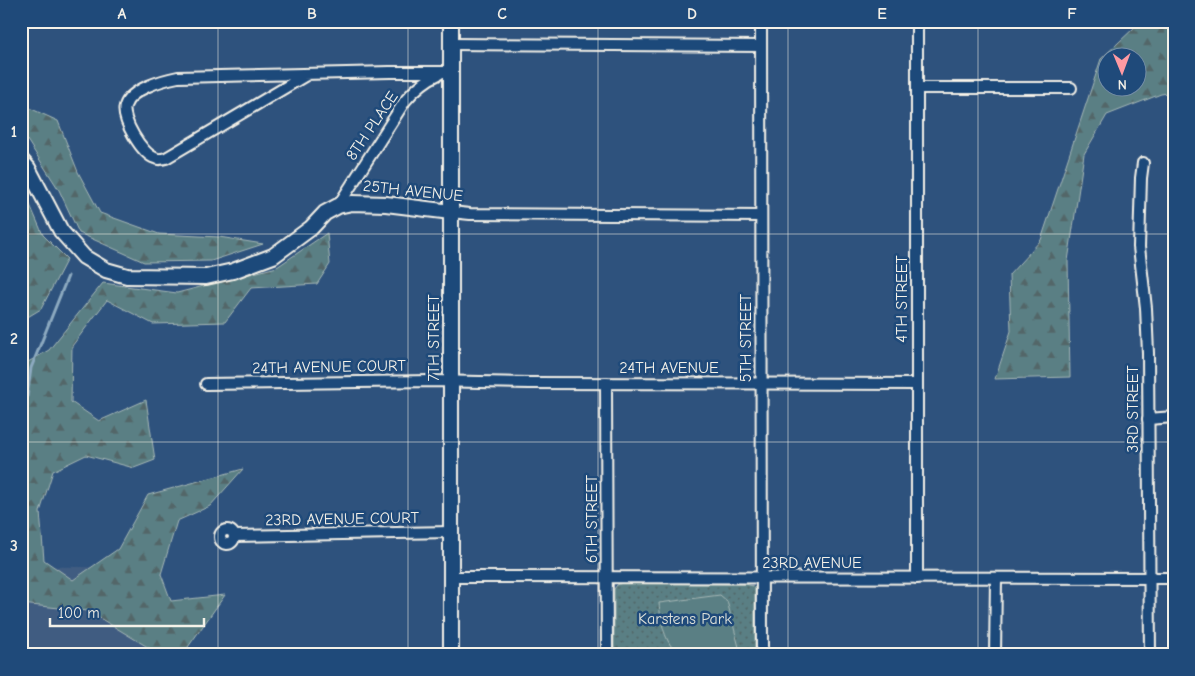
<svg xmlns="http://www.w3.org/2000/svg" width="1195" height="676" font-family="'Comic Neue',sans-serif">
<style>
.built{fill:#3f5b81}
.grass{fill:url(#grass-dots);stroke:#a7b8b6}
.forest{fill:url(#forest-firs);stroke:#a7b8b6;fill-rule:evenodd}
.pitch{fill:#5a7f84;stroke:#a7b8b6}
.lines{fill:none;stroke-linecap:round;stroke-linejoin:round}
.stream{stroke:#8daac0;stroke-width:3}
.minor-casing{stroke:#f4f1e8;stroke-width:14}
.tertiary-casing{stroke:#f4f1e8;stroke-width:18}
.minor{stroke:#1f4a7a;stroke-width:10}
.tertiary{stroke:#1f4a7a;stroke-width:14}
.grid{fill:none;stroke:#f4f1e8;stroke-width:1;stroke-opacity:0.55}
.labels{text-anchor:middle;dominant-baseline:central;stroke-width:5;stroke-linejoin:round;paint-order:stroke}
.street-label{font-size:16px;fill:#f4f1e8;stroke:#1f4a7a}
.park-label{font-size:16px;fill:#dde0d9;stroke:#1f4a7a}
.neatline{fill:none;stroke:#f4f1e8;stroke-width:2}
.grid-label{font-size:16px;text-anchor:middle;font-weight:bold;fill:#f4f1e8}
</style>
<defs>
<pattern id="grass-dots" width="8" height="8" patternUnits="userSpaceOnUse" patternTransform="scale(1.25)"><rect width="8" height="8" fill="#5a7f84"/><path d="M2 2h.1M6 6h.1" fill="none" stroke="#526668" stroke-width="1.8" stroke-linecap="round"/></pattern>
<pattern id="forest-firs" width="22" height="20" patternUnits="userSpaceOnUse" patternTransform="scale(1.25)"><rect width="22" height="20" fill="#5a7f84"/><path d="M5 1l3.5 6h-7zM16 11l3.5 6h-7z" fill="#526668"/></pattern>
</defs>
<rect width="100%" height="100%" fill="#2e527d"/>
<filter id="ink" filterUnits="userSpaceOnUse"><feTurbulence type="fractalNoise" baseFrequency=".02" numOctaves="2"/><feDisplacementMap in="SourceGraphic" scale="10" xChannelSelector="R" yChannelSelector="G"/><feConvolveMatrix kernelMatrix="1 2 1 2 8 2 1 2 1" color-interpolation-filters="sRGB"/></filter>
<g filter="url(#ink)">
<path class="built" d="M21,566l124,2 -1,87h-123z"/>
<path class="grass" d="M622,583l123,1 8,2 2,2v67h-141v-66l3,-4z"/>
<g class="forest">
<path d="M1128,21h46v71l-13,2 -54,21 -23,39 -16,107 2,116 -75,2 16,-48 -2,-56 32,-35 60,-181 34,-32zM1108,58h30v30h-30z"/>
<path d="M21,85l4,21 33,15 20,51 22,41 59,21 60,3 44,7 -52,17 -67,1 -65,-29 -20,-43 -32,-50 -6,-6z"/>
<path d="M21,184l22,51 24,24 -26,50 -20,12 4,-33 -4,-8z"/>
<path d="M327,233l3,31 -13,20 -66,4 -26,34 -72,2 -46,-24 -35,46 -1,56 28,19 47,-21 9,60 -21,8 -48,-13 -33,16 -13,41 4,48 29,20 45,-31 30,-54 95,-26 -33,37 -33,15 -16,53 10,27 54,-6 -37,52 1,8h-37l-1,-6 -63,-38 -67,-7v-238l28,-16 54,-67 74,10 100,-26z"/>
</g>
<path class="pitch" d="M720,595l7,6 14,54h-62c-15,-13 -18,-33 -20,-52z"/>
<g class="lines">
<path class="stream" d="M21,441l10,-73 37,-92"/>
<defs>
<g id="minor">
<path d="M761,21l1,634"/>
<path d="M451,44l310,2"/>
<path d="M308,74l-142,84c-4,1 -8,2 -11,0 -13,-4 -34,-39 -30,-52 5,-17 38,-26 53,-29l212,-5h61"/>
<path d="M917,88h154"/>
<path d="M1143,163l-2,15 -2,69 7,61 2,45 2,302"/>
<path d="M338,206l67,-105c10,-12 20,-21 34,-27"/>
<path d="M451,212l19,2 291,2"/>
<path d="M606,383l1,272"/>
<path d="M206,384l226,-3 97,2 387,1"/>
<path d="M1148,419l26,-2"/>
<circle cx="227" cy="537" r="7"/>
<path d="M234,536l217,-4"/>
<path d="M451,577l723,1"/>
<path d="M917,578v-557"/>
<path d="M995,655l1,-76"/>
</g>
<g id="tertiary">
<path d="M451,21v634"/>
<path d="M21,160l7,8 33,63 23,26 22,13 21,6 79,1 27,-6 40,-15 38,-28 14,-15 13,-7 14,-3 34,1 65,8"/>
</g>
</defs>
<use href="#minor" class="minor-casing"/>
<use href="#tertiary" class="tertiary-casing"/>
<use href="#minor" class="minor"/>
<use href="#tertiary" class="tertiary"/>
</g>
</g>
<path class="grid" d="M218,21v634M408,21v634M598,21v634M788,21v634M978,21v634M21,234h1153M21,442h1153"/>
<g class="labels">
<g class="street-label">
<text transform="translate(372 126) rotate(-56)">8TH PLACE</text>
<text transform="translate(413 191) rotate(6)">25TH AVENUE</text>
<text transform="translate(902 299) rotate(-90)">4TH STREET</text>
<text transform="translate(434 338) rotate(-90)">7TH STREET</text>
<text transform="translate(746 338) rotate(-90)">5TH STREET</text>
<text transform="translate(329 367) rotate(-1)">24TH AVENUE COURT</text>
<text x="669" y="368">24TH AVENUE</text>
<text transform="translate(1133 409) rotate(-90)">3RD STREET</text>
<text transform="translate(342 519) rotate(-1)">23RD AVENUE COURT</text>
<text transform="translate(592 519) rotate(-90)">6TH STREET</text>
<text x="812" y="563">23RD AVENUE</text>
</g>
<g class="park-label">
<text x="685" y="619">Karstens Park</text>
</g>
</g>
<rect width="1195" height="676" fill="none" stroke="#1f4a7a" stroke-width="55"/>
<g transform="translate(1122 72) rotate(179)"><circle r="24" fill="#1f4a7a" stroke="#748da6"/>
<path d="M0-4L9 19L0 12L-9 19Z" fill="#ff9aa2"/>
<text y="-8" font-size="14" font-weight="bold" text-anchor="middle" fill="#f4f1e8">N</text>
</g>
<path d="M50 618v8h154v-8" fill="none" stroke="#f4f1e8" stroke-width="2.5"/>
<text x="58" y="618" font-size="15" fill="#f4f1e8" stroke="#1f4a7a" stroke-width="4" paint-order="stroke">100 m</text>
<rect x="28" y="28" width="1140" height="620" class="neatline"/>
<g class="grid-label">
<text x="122" y="19">A</text>
<text x="312" y="19">B</text>
<text x="502" y="19">C</text>
<text x="692" y="19">D</text>
<text x="882" y="19">E</text>
<text x="1072" y="19">F</text>
<text x="14" y="137">1</text>
<text x="14" y="344">2</text>
<text x="14" y="551">3</text>
</g>
</svg>
